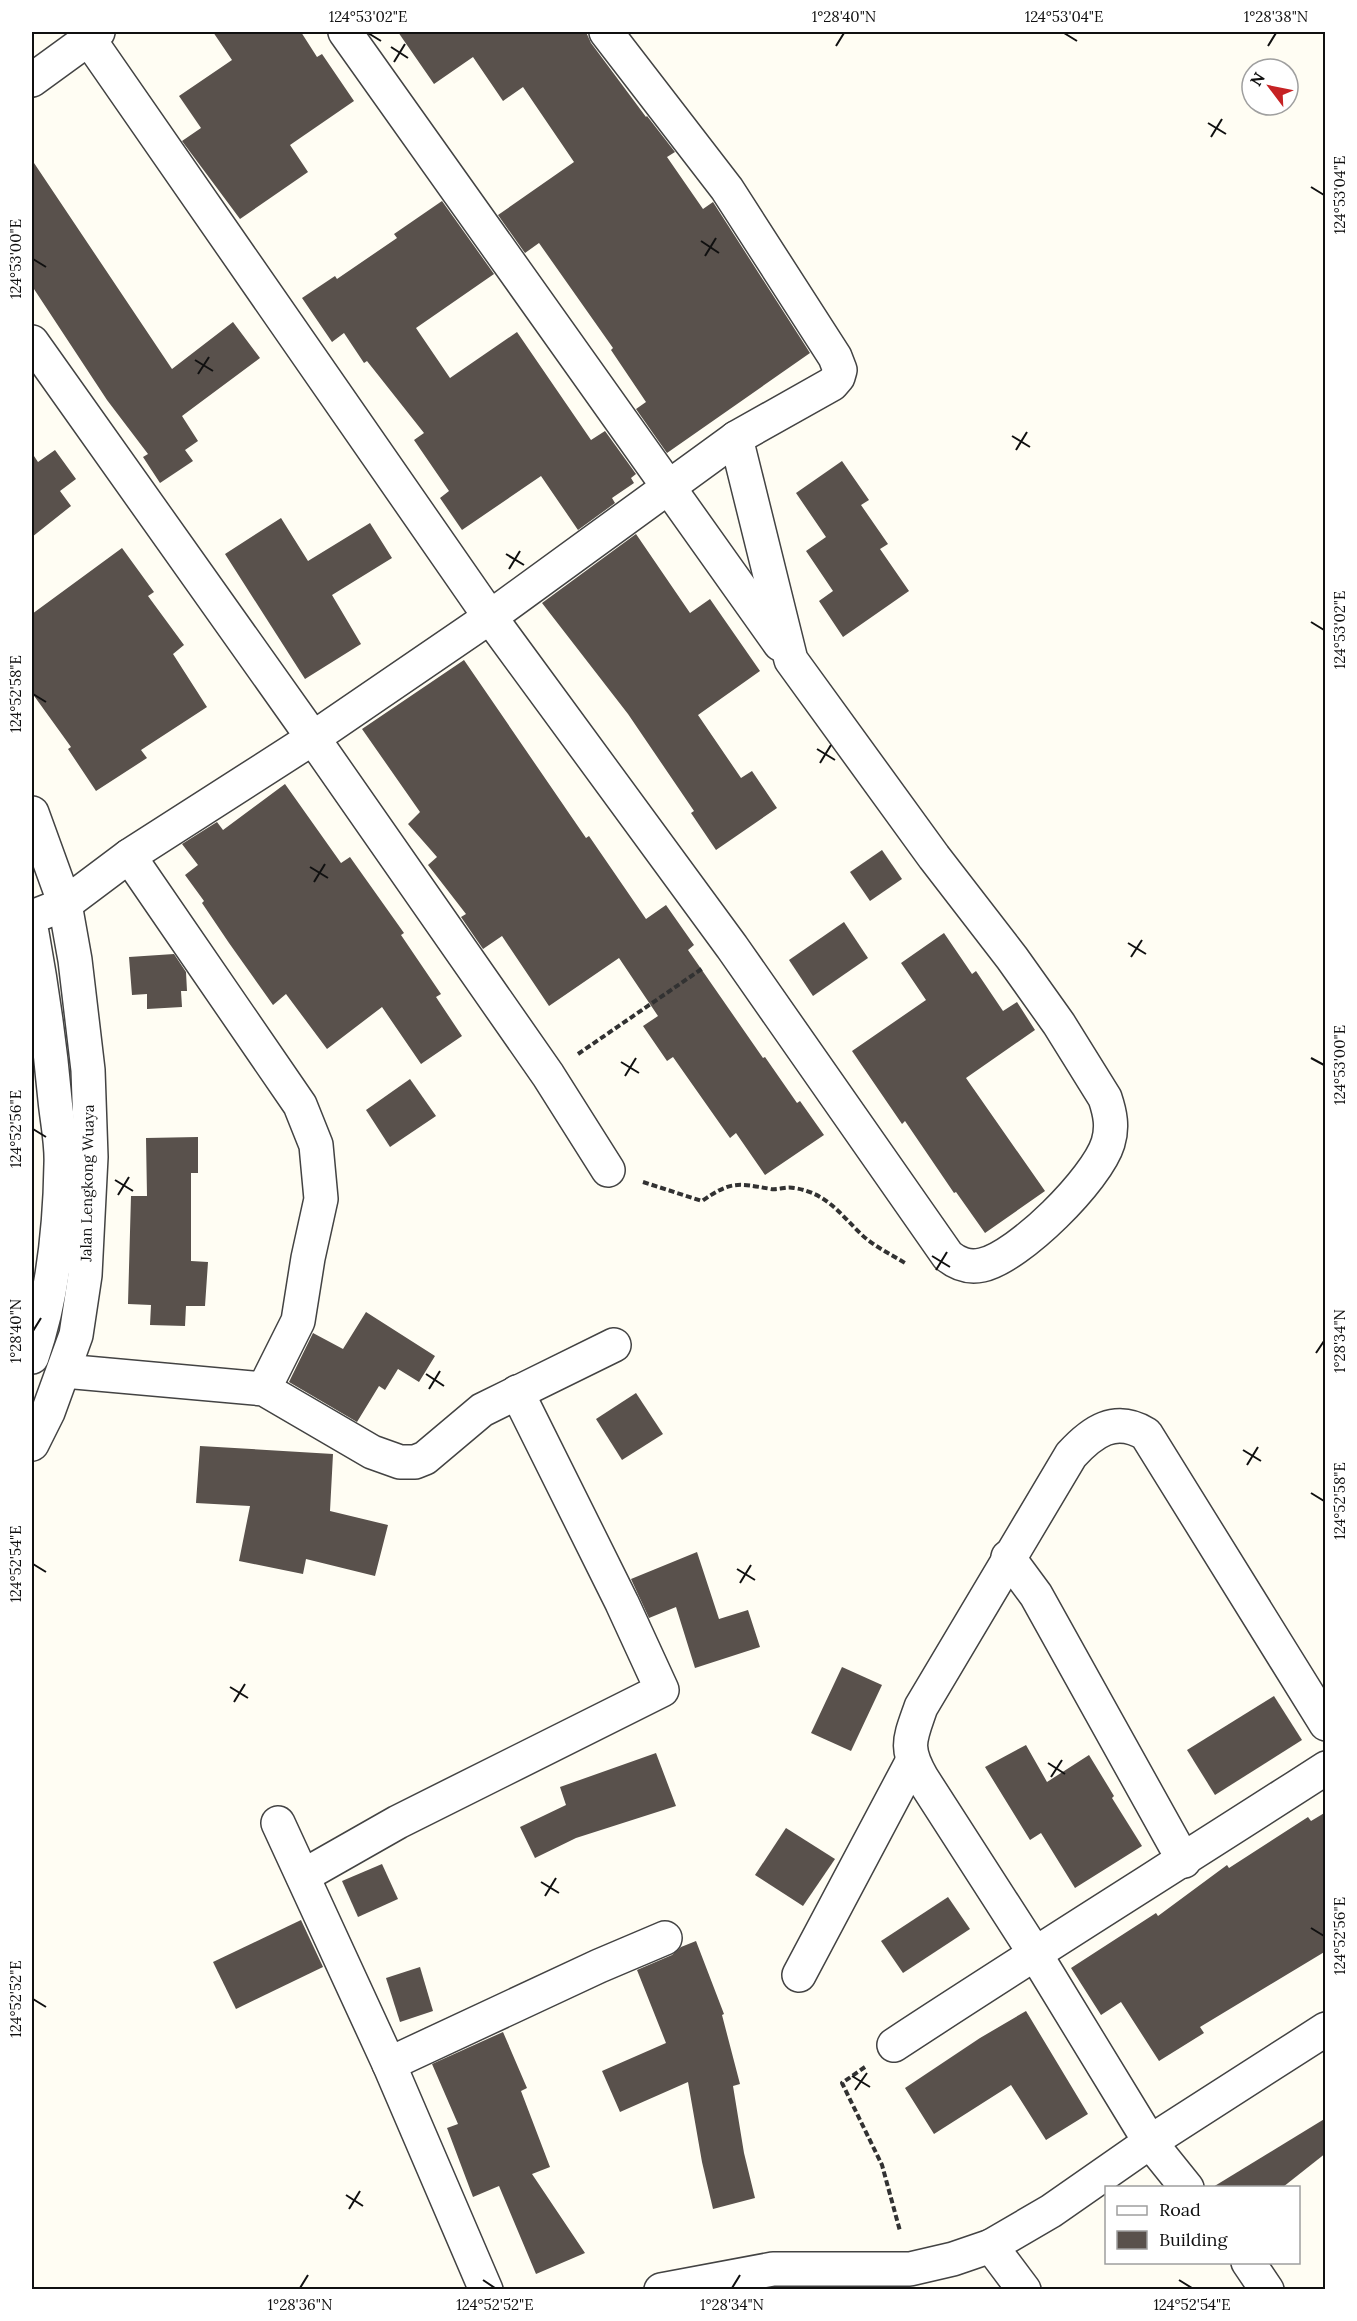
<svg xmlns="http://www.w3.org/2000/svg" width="1357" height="2321" font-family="Lora,serif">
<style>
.building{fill:#59514c}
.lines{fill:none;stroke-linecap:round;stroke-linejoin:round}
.street-casing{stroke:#434343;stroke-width:36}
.path{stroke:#323232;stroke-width:4;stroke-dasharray:6 3;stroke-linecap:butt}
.street{stroke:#fff;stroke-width:33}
.ticks{fill:none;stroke:#101010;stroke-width:2}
.labels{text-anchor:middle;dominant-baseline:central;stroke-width:6;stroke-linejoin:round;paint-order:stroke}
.street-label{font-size:15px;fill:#101010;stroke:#fff}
.neatline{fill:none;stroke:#101010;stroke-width:2}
.ticks-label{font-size:15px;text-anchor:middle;fill:#101010}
</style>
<rect width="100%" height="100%" fill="#fffdf3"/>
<g class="building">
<path d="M213,32h88l16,25 5,-3 32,47 -64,44 18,27 -68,47 -58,-78 19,-13 -22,-32 53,-36z"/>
<path d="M398,32h188l5,11 55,74 1,-1 28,36 -8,5 36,52 10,-7 97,151 -143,100 -31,-44 10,-7 -35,-52 2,-2 -74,-105 -14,10 -27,-38 76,-53 -51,-75 -20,14 -30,-44 -39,27z"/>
<path d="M32,160l140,209 61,-47 27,36 -78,58 16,25 -13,9 8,11 -33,22 -17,-26 5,-3 -41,-54 -75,-114z"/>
<path d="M442,201l52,73 -78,54 34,50 67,-46 74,108 14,-9 31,43 -5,4 3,5 -22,15 3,5 -37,27 -37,-54 -79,54 -22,-32 9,-7 -35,-51 10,-7 -57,-72 -3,2 -20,-30 -12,9 -30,-44 33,-22 2,3 60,-41 -3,-4z"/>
<path d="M55,450l21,29 -16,12 11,15 -39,31v-84l6,9z"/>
<path d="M842,461l27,39 -8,5 27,39 -8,5 29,42 -66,46 -24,-36 14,-10 -27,-40 20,-14 -30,-44z"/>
<path d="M281,518l27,43 62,-38 22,35 -60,37 29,49 -56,35 -80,-125z"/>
<path d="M636,534l54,79 20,-14 50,72 -62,44 43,63 11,-7 25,37 -61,42 -25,-37 3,-2 -66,-97 -86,-111z"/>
<path d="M122,548l32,44 -6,4 36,49 -11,9 34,53 -66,43 6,8 -51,33 -28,-42 3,-2 -39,-54v-79z"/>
<path d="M464,660l122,178 3,-2 57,83 20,-14 28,40 -6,5 75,108 2,-1 32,46 3,-2 24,34 -59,40 -29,-42 -6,5 -57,-81 -6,4 -24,-35 15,-10 -39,-58 -70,48 -47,-70 -19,13 -22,-32 5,-3 -38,-49 9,-8 -29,-33 12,-12 -58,-83z"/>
<path d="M285,784l56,79 9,-6 54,76 -3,2 40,59 -5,3 26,39 -41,28 -39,-57 -55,42 -41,-55 -13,11 -44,-62 -27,-40 2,-2 -19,-26 13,-10 -16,-21 35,-22 6,8z"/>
<path d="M882,850l20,29 -32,22 -20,-29z"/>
<path d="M844,922l24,36 -55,38 -24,-36z"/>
<path d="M944,933l28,41 4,-3 27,40 14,-9 18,28 -69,48 79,113 -60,42 -29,-41 -2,1 -49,-72 -3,3 -50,-73 74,-51 -25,-37z"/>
<path d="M174,954l12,18 1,19h-6l1,16 -35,2v-15l-15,1 -3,-38z"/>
<path d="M410,1079l26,37 -46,31 -24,-37z"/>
<path d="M198,1137v36h-7v88l17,1 -3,44h-19l-1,20 -35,-1 1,-20 -23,-1 3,-108h16l-1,-58z"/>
<path d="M366,1312l69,44 -16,26 -21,-13 -13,21 -6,-4 -22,36 -68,-40 24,-49 30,16z"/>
<path d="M636,1393l27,41 -41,26 -26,-41z"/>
<path d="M200,1446l133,8 -3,57 58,14 -13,51 -69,-17 -3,15 -64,-13 11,-55 -54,-3z"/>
<path d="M697,1552l22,67 29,-9 12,37 -65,21 -19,-61 -27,11 -18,-39z"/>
<path d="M842,1667l40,18 -31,66 -40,-18z"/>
<path d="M1274,1696l28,44 -87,55 -28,-45z"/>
<path d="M1026,1745l21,37 42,-27 25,41 -2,2 30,48 -67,42 -34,-55 -11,7 -45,-73z"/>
<path d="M656,1753l20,53 -100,32 -41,20 -15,-31 46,-22 -6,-18z"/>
<path d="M1326,1812v139l-126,76 4,6 -45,28 -38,-59 -20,13 -30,-47 85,-55 2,3 69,-51 2,3 79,-51 3,4z"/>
<path d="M786,1828l49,31 -32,47 -48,-31z"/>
<path d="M382,1864l16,35 -40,18 -16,-36z"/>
<path d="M948,1897l22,32 -67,44 -22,-32z"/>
<path d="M301,1920l22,47 -87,42 -23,-47z"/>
<path d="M696,1941l28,73 -2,1 18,69 -7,2 11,67 11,45 -42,11 -11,-47 -14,-80 -68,30 -18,-41 64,-28 -29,-73 35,-15 9,-8z"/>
<path d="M420,1967l13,44 -33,11 -14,-44z"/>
<path d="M1026,2011l62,103 -42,26 -35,-55 -77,49 -29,-46 75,-50z"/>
<path d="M503,2032l24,56 -6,3 29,76 -18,7 53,79 -49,21 -37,-88 -26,11 -26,-69 11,-4 -26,-60z"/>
<path d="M1326,2118v35l-43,34h-70z"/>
</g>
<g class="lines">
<defs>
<g id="street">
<path d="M84,32l406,585 242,330 216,309c10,8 20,12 34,9 37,-8 115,-86 126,-122 5,-16 2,-30 -3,-45l-46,-74 -47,-66 -78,-101 -143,-197 -55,-222 96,-54 6,-7 2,-7 -5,-13 -108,-168 -121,-157"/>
<path d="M345,32l435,612"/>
<path d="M32,80l66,-48"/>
<path d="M32,342l281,396 235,337 60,95"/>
<path d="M32,813l33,91 10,56 13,110 3,87 -6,118 -9,60 -28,77 -16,32"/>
<path d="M129,856l171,249 16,40 5,54 -13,59 -10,63 -34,68"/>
<path d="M32,917l33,-13 64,-48 184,-118 177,-121 246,-179"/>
<path d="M32,933c10,55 18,111 23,167 2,21 7,43 6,64 -1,65 -8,132 -29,193"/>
<path d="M64,1371l200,18 108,63 28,10h15l10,-4 57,-48 132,-65"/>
<path d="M1008,1557l28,38 148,266"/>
<path d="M278,1823l111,241 97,226"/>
<path d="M303,1876l95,-54 264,-132 -40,-87 -105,-211"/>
<path d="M799,1975l113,-213"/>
<path d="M894,2045c143,-94 288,-184 432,-277"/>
<path d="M389,2064l210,-98 66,-28"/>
<path d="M1187,2188l-37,-46 -116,-190 -112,-174c-18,-31 -12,-39 -1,-71l150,-252c21,-23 44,-40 75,-21l180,290"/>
<path d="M991,2246l33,44"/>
<path d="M1248,2262l19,28"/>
<path d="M661,2290l112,-21h137l43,-10 38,-13 60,-35 99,-69 176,-113"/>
</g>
</defs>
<use href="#street" class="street-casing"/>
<g class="path">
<path d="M578,1054l125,-86"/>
<path d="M643,1182l59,19c29,-20 35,-18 69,-12 8,1 16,-3 23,-1 33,5 46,26 68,47 12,11 28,19 43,28"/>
<path d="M865,2067l-23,16 40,82 18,66"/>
</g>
<use href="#street" class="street"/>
</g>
<path class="ticks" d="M368,33l13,8M1064,33l13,8M836,46l8,-13M1268,46l8,-13M391,47l17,11M394,62l11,-18M1208,123l18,11M1211,137l11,-18M1311,187l13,8M701,241l18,12M705,256l11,-18M33,259l13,8M195,360l18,11M198,374l11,-17M1012,436l18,11M1016,450l11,-18M506,554l18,11M509,569l11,-18M1311,622l13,8M33,694l13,8M817,749l18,11M820,763l11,-18M310,867l18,11M314,882l11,-18M1128,943l18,11M1131,957l11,-17M1311,1058l13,7M621,1062l18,11M625,1076l11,-18M33,1129l13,8M115,1180l18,11M118,1195l11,-18M932,1256l18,11M936,1270l11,-18M33,1331l8,-13M1316,1353l8,-12M426,1374l18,12M429,1389l11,-18M1243,1450l18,11M1247,1465l11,-18M1311,1493l13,8M33,1564l13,8M737,1569l18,11M740,1583l11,-18M230,1687l18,11M234,1702l11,-18M1048,1763l17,11M1051,1777l11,-17M541,1882l18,11M545,1896l11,-18M1311,1928l13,8M33,1999l13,8M852,2076l18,11M855,2090l12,-17M346,2195l17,11M349,2209l11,-18M483,2280l12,8M1179,2280l13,8M300,2288l8,-13M732,2288l8,-13"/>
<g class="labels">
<g class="street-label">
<text transform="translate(87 1183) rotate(-89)">Jalan Lengkong Wuaya</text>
</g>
</g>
<rect width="1357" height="2321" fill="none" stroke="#ffffff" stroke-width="66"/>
<rect x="1105" y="2186" width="195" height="78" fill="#ffffff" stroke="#9f9f9f" stroke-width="1.5"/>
<rect x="1117" y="2206" width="30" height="9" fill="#ffffff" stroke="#9f9f9f" stroke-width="1.5"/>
<text x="1159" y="2216" font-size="18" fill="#101010">Road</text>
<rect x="1117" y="2231" width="30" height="18" fill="#59514c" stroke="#9f9f9f" stroke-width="1.5"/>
<text x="1159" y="2246" font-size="18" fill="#101010">Building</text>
<g transform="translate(1270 87) rotate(302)"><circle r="28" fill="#ffffff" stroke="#9f9f9f" stroke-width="1.5"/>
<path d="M0-4.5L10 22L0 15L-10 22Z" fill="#c62224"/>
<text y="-9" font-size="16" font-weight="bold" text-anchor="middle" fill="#101010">N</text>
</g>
<rect x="33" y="33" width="1291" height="2255" class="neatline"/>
<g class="ticks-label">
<text x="368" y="22">124°53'02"E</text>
<text x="844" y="22">1°28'40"N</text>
<text x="1064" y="22">124°53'04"E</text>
<text x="1276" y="22">1°28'38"N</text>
<text transform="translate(1340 195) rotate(-90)" y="5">124°53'04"E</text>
<text transform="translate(16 259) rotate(-90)" y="5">124°53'00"E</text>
<text transform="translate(1340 630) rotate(-90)" y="5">124°53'02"E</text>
<text transform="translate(16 694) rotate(-90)" y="5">124°52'58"E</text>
<text transform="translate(1340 1065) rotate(-90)" y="5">124°53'00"E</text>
<text transform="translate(16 1129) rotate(-90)" y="5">124°52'56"E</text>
<text transform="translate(16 1331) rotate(-90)" y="5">1°28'40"N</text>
<text transform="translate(1340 1341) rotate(-90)" y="5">1°28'34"N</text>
<text transform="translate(1340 1501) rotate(-90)" y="5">124°52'58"E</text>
<text transform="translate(16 1564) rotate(-90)" y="5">124°52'54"E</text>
<text transform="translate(1340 1936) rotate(-90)" y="5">124°52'56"E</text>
<text transform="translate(16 1999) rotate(-90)" y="5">124°52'52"E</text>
<text x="300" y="2310">1°28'36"N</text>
<text x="495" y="2310">124°52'52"E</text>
<text x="732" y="2310">1°28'34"N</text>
<text x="1192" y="2310">124°52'54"E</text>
</g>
</svg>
